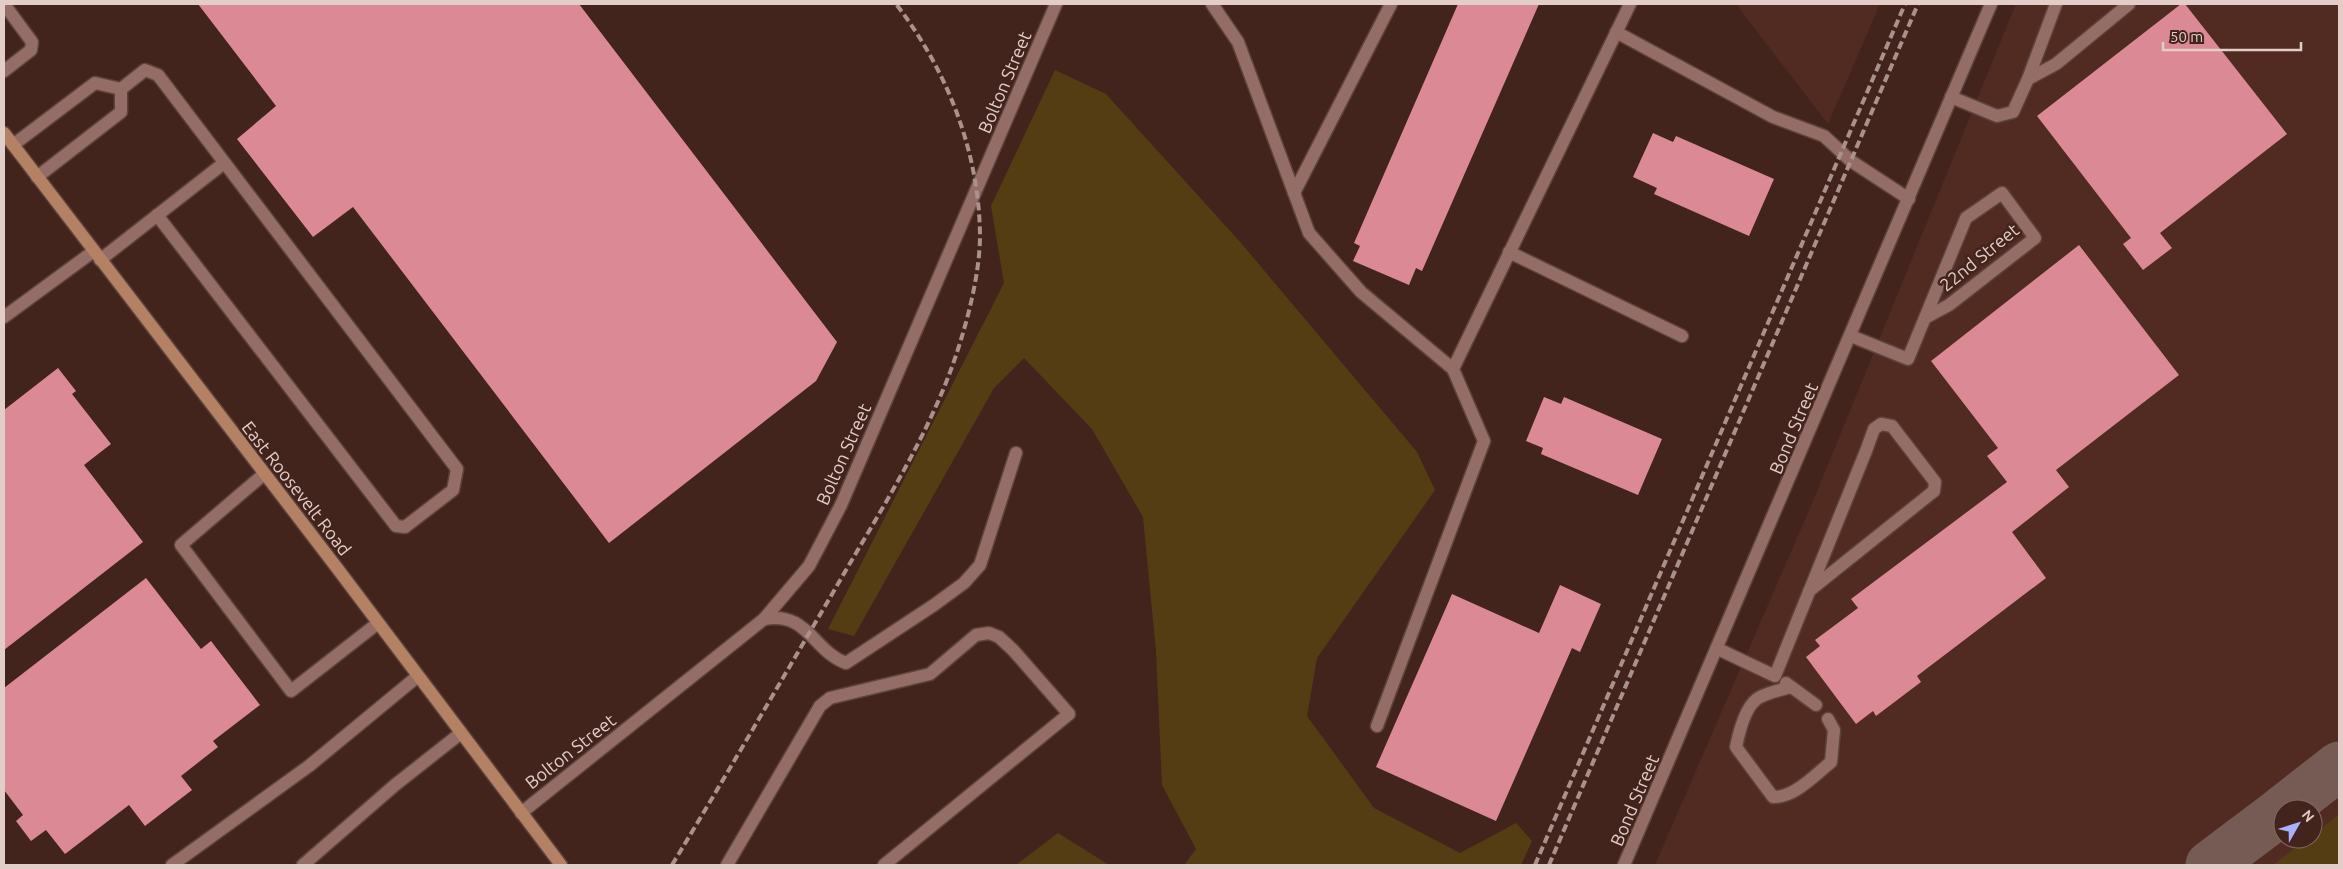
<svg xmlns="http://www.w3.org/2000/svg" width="2343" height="869" font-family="Ubuntu,sans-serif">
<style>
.built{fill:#512b22;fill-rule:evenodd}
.green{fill:#553d13}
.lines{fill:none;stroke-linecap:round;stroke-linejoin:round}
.taxiway{stroke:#765a54;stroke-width:49}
.building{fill:#db8995}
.minor-casing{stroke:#5d423d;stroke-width:15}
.major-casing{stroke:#5d423d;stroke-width:15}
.minor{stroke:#946e66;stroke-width:12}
.major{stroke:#b48164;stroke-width:12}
.rail{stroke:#aa918c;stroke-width:4;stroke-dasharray:8 4;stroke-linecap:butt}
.labels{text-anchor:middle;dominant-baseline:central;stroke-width:5;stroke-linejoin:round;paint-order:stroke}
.street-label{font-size:18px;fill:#e2cdc8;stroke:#43241d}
</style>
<rect width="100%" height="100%" fill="#43241d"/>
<g class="built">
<path d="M1736,4h144l-52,120z"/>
<path d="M2016,4h323v861h-684l159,-366zM2283,809h30v30h-30z"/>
</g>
<g class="green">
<path d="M1055,70l51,24 135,149 176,209 18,38 -118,168 -10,58 67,92 86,45 56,-30 16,18 -11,24h-337l12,-16 -34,-64 -6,-134 -13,-134 -51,-88 -68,-71 -30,30 -140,248 -26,-7 176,-346 -13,-77z"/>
<path d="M2339,814v51h-66l34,-26h6v-4z"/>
<path d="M1058,833l51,32h-93z"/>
</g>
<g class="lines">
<g class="taxiway">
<path d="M2284,809l55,-43"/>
<path d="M2210,865l73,-55"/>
</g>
</g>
<g class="building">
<path d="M198,4h381l258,338 -21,39 -207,162 -256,-336 -40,30 -76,-98 39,-33z"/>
<path d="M1458,4h81l-117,267 -6,-3 -7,17 -56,-24 7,-15 -6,-3z"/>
<path d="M2181,4h4l102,130 -127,99 12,15 -29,22 -20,-26 8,-6 -94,-122z"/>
<path d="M1653,133l20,9 3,-6 98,43 -25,57 -95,-42 3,-6 -24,-11z"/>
<path d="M2079,245l100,130 -123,95 13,17 -57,45 34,46 -129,98 4,6 -45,34 -3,-5 -17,13 -50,-67 14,-11 -5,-6 43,-32 -7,-9 156,-117 -20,-26 11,-8 -67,-87z"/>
<path d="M58,368l18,23 -4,3 39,50 -27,21 59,77 -139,108v-240z"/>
<path d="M1544,397l17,7 3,-7 98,42 -24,56 -97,-41 2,-6 -17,-7z"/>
<path d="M146,578l55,71 10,-8 49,64 -47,36 5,6 -37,29 11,14 -47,36 -16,-21 -64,49 -19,-24 -15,11 -15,-20 7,-6 -19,-25v-102z"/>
<path d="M1560,585l41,19 -21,48 -8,-4 -76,173 -120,-54 76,-173 87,39z"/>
</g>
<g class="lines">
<defs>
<g id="minor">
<path d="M4,4l28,38 -1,8 -27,21"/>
<path d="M1212,4l26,38 71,191 52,59 92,77 177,-365"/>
<path d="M1616,32l157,85 51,19 27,25 58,38"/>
<path d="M2028,79l28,-15 73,-60"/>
<path d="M121,89l24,-19 13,5 299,394 -4,21 -48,37 -9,-1 -239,-311"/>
<path d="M1951,97l46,19 16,-4 15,-33 28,-75"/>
<path d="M13,145l82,-62 26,6"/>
<path d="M37,177l84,-65v-23"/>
<path d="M1294,193l97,-189"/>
<path d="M1509,252l173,84"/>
<path d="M100,260l124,-97"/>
<path d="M4,317l90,-66"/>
<path d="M1851,336l57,23 58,-141 36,-25 33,45 -86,67 -24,13"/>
<path d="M264,474l-83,71 110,146 87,-68"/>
<path d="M764,619c44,-8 49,32 82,44l88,-58 30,-22 16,-18 36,-112"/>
<path d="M1718,649l57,27 91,-225 8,-22 7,-5 11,2 43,56 -1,9 -125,100"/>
<path d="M1786,683l30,22"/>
<path d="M1791,687c-10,3 -21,5 -31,10 -14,7 -21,35 -24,50l37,50c21,1 42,-22 58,-35l3,-32 -6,-11"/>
<path d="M1377,726l107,-285 -31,-72"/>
<path d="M521,813l243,-194 45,-53 32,-61 215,-501"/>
<path d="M172,865l137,-99 109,-90"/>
<path d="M303,865l92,-80 66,-52"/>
<path d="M727,865l93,-159 10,-8 100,-24 46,-39 13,-2 10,4 14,13 56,64 -185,151"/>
<path d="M1624,865l367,-861"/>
</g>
<path id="major" d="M4,133l333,435 224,297"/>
</defs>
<use href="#minor" class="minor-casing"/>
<use href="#major" class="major-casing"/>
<use href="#minor" class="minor"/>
<use href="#major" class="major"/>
<g class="rail">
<path d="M672,865c54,-89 106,-179 159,-269 41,-72 88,-143 118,-221 15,-40 31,-97 31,-140 -1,-84 -33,-165 -84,-231"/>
<path d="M1535,865l370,-861"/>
<path d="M1549,865l369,-861"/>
</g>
</g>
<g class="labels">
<g class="street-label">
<text transform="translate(1004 82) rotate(-67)">Bolton Street</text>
<text transform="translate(1979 257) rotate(-39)">22nd Street</text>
<text transform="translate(1793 428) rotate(-67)">Bond Street</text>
<text transform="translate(843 454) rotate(-66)">Bolton Street</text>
<text transform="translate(297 488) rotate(52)">East Roosevelt Road</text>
<text transform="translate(570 751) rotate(-38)">Bolton Street</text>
<text transform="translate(1634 800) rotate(-67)">Bond Street</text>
</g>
</g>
<rect width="2343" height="869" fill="none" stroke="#e2cdc8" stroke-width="10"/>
<g transform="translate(2298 824) rotate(51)"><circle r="24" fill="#43241d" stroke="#836861"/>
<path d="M0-4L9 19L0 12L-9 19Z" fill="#aab0fb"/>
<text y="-8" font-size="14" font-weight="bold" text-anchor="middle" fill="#e2cdc8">N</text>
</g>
<path d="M2163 42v8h138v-8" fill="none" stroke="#e2cdc8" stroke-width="2.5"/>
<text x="2170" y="42" font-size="15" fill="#e2cdc8" stroke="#43241d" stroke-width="4" paint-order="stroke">50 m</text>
</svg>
